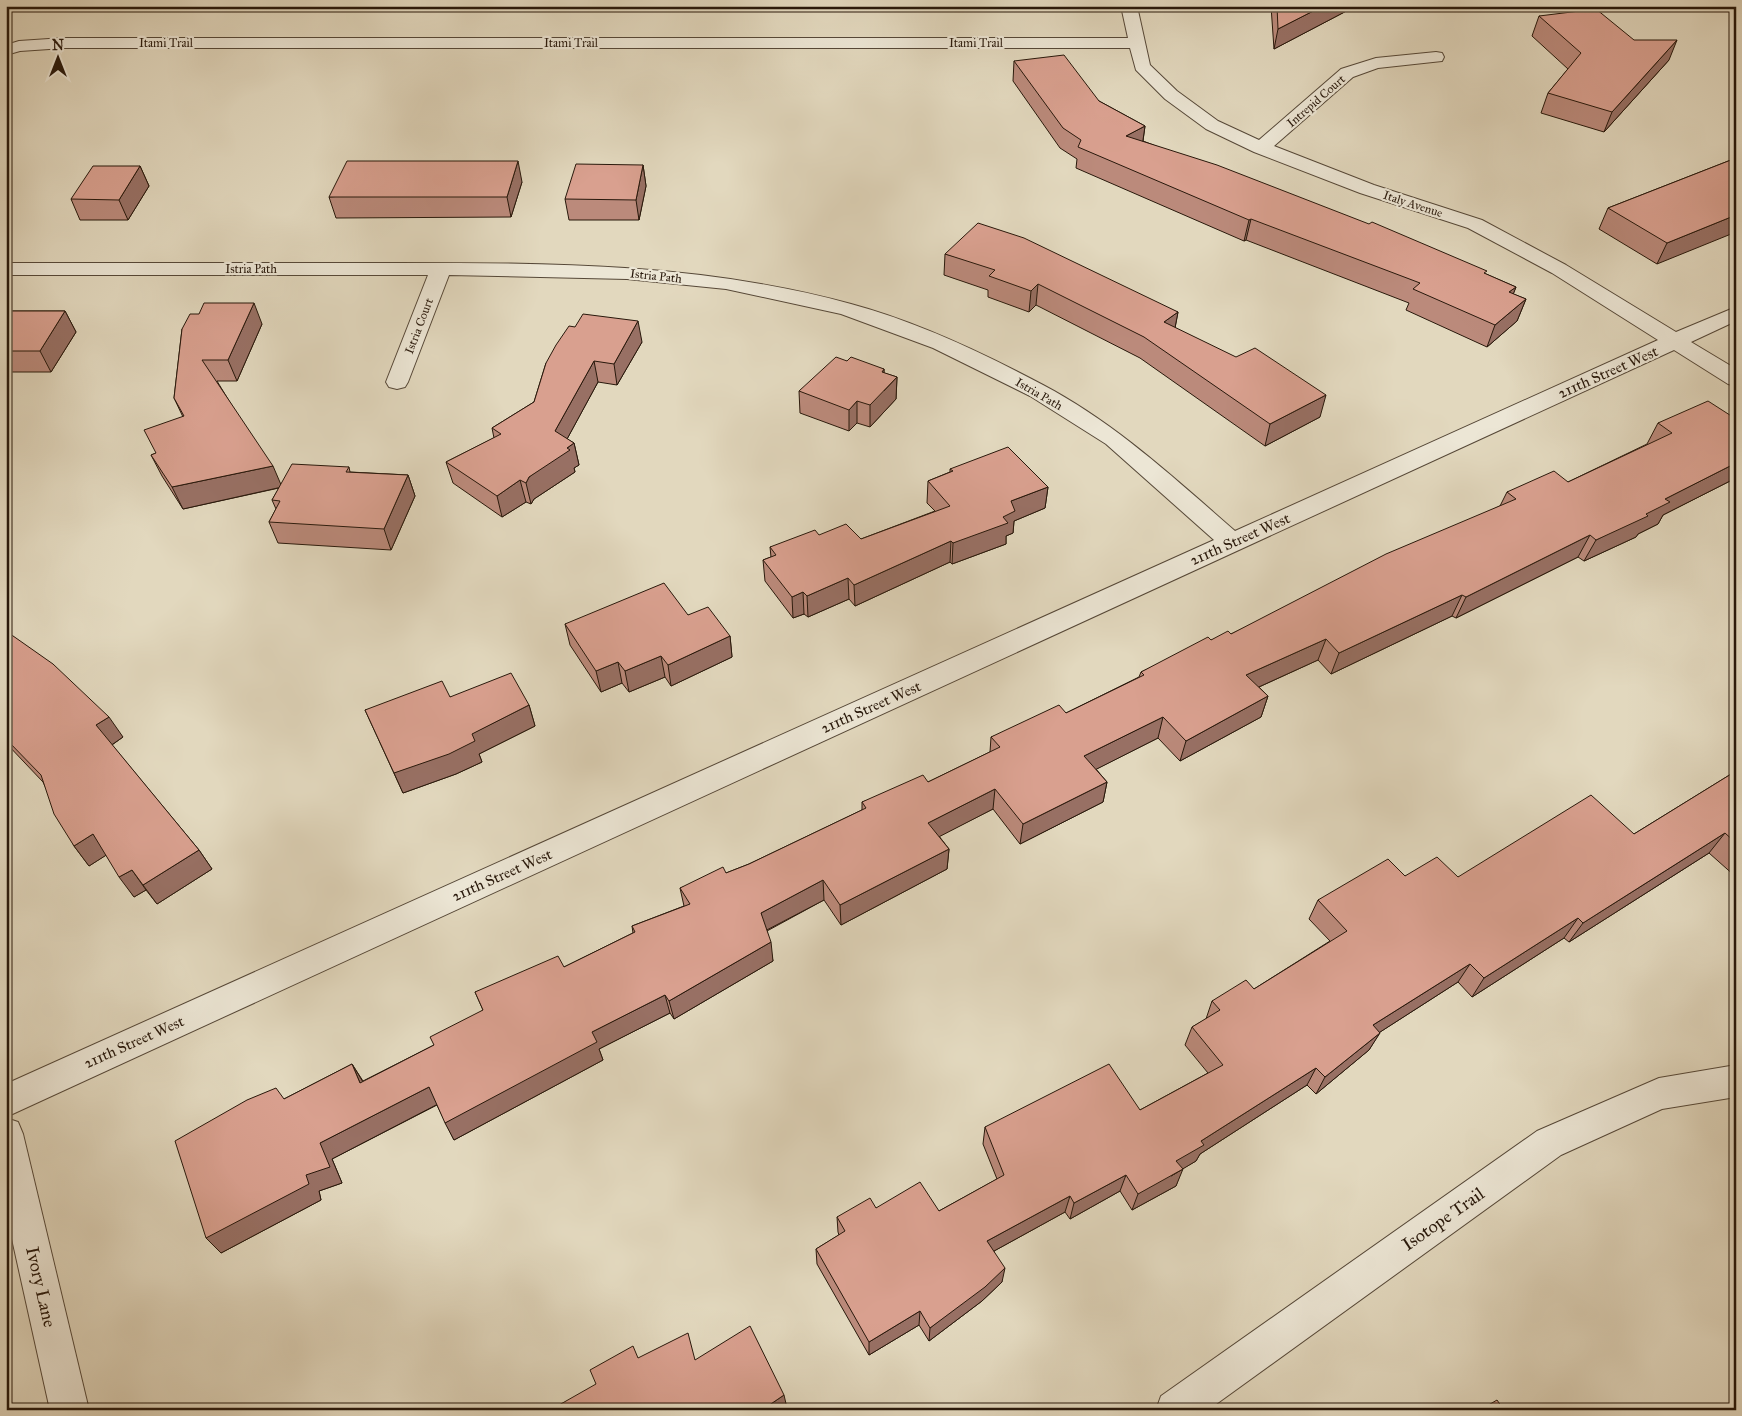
<svg xmlns="http://www.w3.org/2000/svg" width="1742" height="1416" font-family="'IM FELL Great Primer',serif">
<style>
.lines{fill:none;stroke-linecap:round;stroke-linejoin:round}
.minor-casing{stroke:#564838;stroke-width:2}
.minor{fill:#ece6d5;fill-rule:evenodd}
.wall{fill:#bb8a7b;stroke:#28180b}
.shaded-wall{fill:#987064;stroke:#28180b}
.building{fill:#d9a08f;stroke:#28180b}
.labels{text-anchor:middle;dominant-baseline:central;stroke-width:4.5;stroke-linejoin:round;paint-order:stroke}
.far-street-label{font-size:12px;fill:#28180b;stroke:#ece6d5}
.street-label{font-size:15px;fill:#28180b;stroke:#ece6d5}
.near-street-label{font-size:18px;fill:#28180b;stroke:#ece6d5}
</style>
<rect width="100%" height="100%" fill="#e2d8be"/>
<filter id="stains"><feTurbulence type="fractalNoise" baseFrequency=".004" numOctaves="4"/><feColorMatrix values="0 0 0 0 .2 0 0 0 0 .09 0 0 0 0 .02 0 0 0 .5 -.17"/></filter>
<radialGradient id="worn" r=".72"><stop offset=".6" stop-color="#630" stop-opacity="0"/><stop offset="1" stop-color="#630" stop-opacity=".3"/></radialGradient>
<g class="lines">
<defs>
<g id="minor">
<path d="M1121,6h16l13,59 27,26 41,30 41,19 82,-71 35,-11 60,-6 6,1 2,4 -2,4 -64,7 -25,9 -79,69 100,39 108,35 84,45 110,67 60,-25v14l-45,21 45,27v17l-8,-2 -54,-34 -1668,767v-33l1208,-544 -108,-96 -76,-48 -97,-48 -92,-34 -115,-25 -99,-10 -178,-4 -41,107 -3,5 -8,2 -8,-2 -3,-5 42,-107h-422v-12c126,0 253,0 379,0 157,0 314,-1 466,41 67,18 132,49 192,81 72,38 131,93 192,146l423,-191 -106,-67 -84,-45 -108,-35 -106,-41 -48,-23 -41,-30 -29,-29 -6,-22h-1066l-44,3 -14,4v-10l13,-4 45,-3h1064z"/>
<path d="M1736,1065v32l-74,12 -101,46 -353,255h-52l5,-14 376,-265 122,-53z"/>
<path d="M6,1118l12,4 5,12 66,276h-39l-44,-198z"/>
</g>
</defs>
<use href="#minor" class="minor-casing"/>
<use href="#minor" class="minor"/>
</g>
<g class="wall">
<path d="M1271,6h85l-82,43z"/>
<path d="M1539,16l130,44 -65,72 -63,-19 7,-20 20,-24 -36,-33z"/>
<path d="M1014,61l85,40 46,25 -2,15 343,133 30,13 -3,7 13,5 -9,22 -30,26 -81,-37 3,-7 -163,-63 -2,1 -168,-73 1,-9 -17,-11 -47,-67z"/>
<path d="M1736,158l-79,106 -58,-35 9,-21z"/>
<path d="M643,165l3,21 -7,34h-70l-4,-21z"/>
<path d="M140,166l9,20 -21,34h-48l-9,-21z"/>
<path d="M522,182l-11,35 -175,1 -7,-21z"/>
<path d="M945,254l233,58 -3,16 145,89 -55,29 -125,-88 -104,-53 -7,7 -41,-15v-7l-44,-15z"/>
<path d="M6,311h59l11,21 -25,40h-45z"/>
<path d="M262,324l-25,57h-20l63,104 69,-18 1,5 58,3 7,21 -24,54 -113,-7 -9,-21 7,-13 -4,-9 7,-12 -96,21 -21,-33 -11,-21 5,-2 27,-36 -9,-19 8,-69z"/>
<path d="M642,342l-25,43 -19,-3 -31,57 7,4 5,22 -5,3 1,4 -41,27 -3,5 -5,-2 -24,15 -49,-34 -7,-21 48,-24 -2,-10 42,-26 12,-39z"/>
<path d="M847,361l37,8v4l13,4 -1,22 -26,28 -13,-4 -8,8 -49,-18 -1,-22z"/>
<path d="M1736,419v59l-73,37 -5,9 -20,10 -2,3 -52,24 -6,-4 -122,61 -4,-2 -121,58 -13,-14 -59,27 9,9 -7,21 -81,44 -22,-23 -62,31 11,13 -4,20 -83,42 -27,-35 -54,27 10,13 -2,20 -106,56 -17,-25 -57,31 6,30 -99,58 -4,-6 -71,36 4,11 -149,80 -17,-35 -105,54 10,24 -23,8 2,9 -100,53 63,-154 68,-35 11,17 71,-36 49,-35 -8,-18 89,-25 69,-34 -1,-7 52,-20 -4,-18 46,-15 23,-9 113,-54v-8l66,-20 62,-30 1,-15 75,-24 73,-36 2,-5 70,-32 20,-6 269,-128 7,-14 61,-10 79,-38 11,-21z"/>
<path d="M950,469l98,18 -3,21 -31,13 -1,12 -7,3v8l-54,20 -2,-2 -95,44 -6,-7 -41,18 -4,-3 -11,4 -28,-37 -2,-21 8,-3 -1,-10 91,-8 74,-28 -8,-8 1,-22 22,-9z"/>
<path d="M688,615l42,21 2,21 -61,29 -6,-9 -36,15 -7,-9 -21,9 -31,-47 -5,-21z"/>
<path d="M6,623l5,7 -3,2 115,105 -11,8 87,105 13,19 -55,35 -11,-14 -12,7 -28,-42 -17,11 -15,-20 -31,-64 -37,-39z"/>
<path d="M450,697l79,8 6,21 -56,28 3,8 -26,12 -53,19 -38,-83z"/>
<path d="M1736,771v106l-27,-24 -140,89 -5,-4 -92,59 -14,-15 -78,50 -11,18 -53,44 -9,-9 -107,69 -4,7 -14,8 -6,17 -44,24 -12,-19 -50,28 -5,-7 -71,39 8,31 -20,19 -53,40 -10,-16 -50,30 -52,-91 -1,-15 23,-14 -1,-3 -1,-15 39,-9 63,3 58,-32 -14,-35 2,-17 155,-17 68,-37 -23,-28 7,-18 14,-8 6,-18 42,-12 76,-48 -21,-22 9,-19 87,-24 53,1 176,-43z"/>
</g>
<g class="shaded-wall">
<path d="M1323,6h33l-82,43 4,-20z"/>
<path d="M1677,40l-8,20 -65,72 8,-20z"/>
<path d="M1145,126l-3,21 -16,-11z"/>
<path d="M518,161l4,21 -11,35 -4,-20z"/>
<path d="M643,165l3,21 -7,34 -3,-20z"/>
<path d="M140,166l9,20 -21,34 -9,-20z"/>
<path d="M1736,215v17l-79,32 10,-21z"/>
<path d="M1251,219l-5,21 -2,1 5,-21z"/>
<path d="M1038,284l-2,21 -7,7 2,-21z"/>
<path d="M1516,287l-8,21 1,-16z"/>
<path d="M1526,299l-9,22 -30,26 8,-22z"/>
<path d="M254,303l8,21 -25,57 -9,-21z"/>
<path d="M65,311l11,21 -25,40 -11,-21z"/>
<path d="M1178,312l-4,21 -10,-11z"/>
<path d="M638,321l4,21 -25,43 -3,-21z"/>
<path d="M594,361l4,21 -38,70 -5,-21z"/>
<path d="M884,369v22l13,-14 -1,22 -26,28v-22l12,-33z"/>
<path d="M1326,395l-6,22 -55,29 5,-22z"/>
<path d="M857,401v22l-8,8v-21z"/>
<path d="M574,443l5,22 -5,3 1,4 -41,27 -3,5 -5,-21 3,-6z"/>
<path d="M1736,463v15l-73,37 -5,9 -20,10 -2,3 -52,24 12,-21 50,-26 19,-15z"/>
<path d="M273,466l9,21 -99,22 -11,-22z"/>
<path d="M408,475l7,21 -24,54 -7,-21z"/>
<path d="M520,480l6,22 -24,15 -5,-21z"/>
<path d="M1048,487l-3,21 -31,13 -1,12 -7,3v8l-54,20 1,-21 50,-26 8,-16z"/>
<path d="M1590,535l-12,22 -122,61 10,-21z"/>
<path d="M951,541l-1,21 -95,44 -1,-21z"/>
<path d="M848,578l1,21 -41,18 -1,-21z"/>
<path d="M803,592l1,22 -11,4 -1,-21z"/>
<path d="M1462,595l-10,21 -121,58 8,-21z"/>
<path d="M6,623l5,7 -5,3z"/>
<path d="M730,636l2,21 -61,29 -3,-21z"/>
<path d="M1326,639l-8,21 -79,36 7,-21z"/>
<path d="M661,656l4,21 -36,15 -4,-21z"/>
<path d="M618,662l4,21 -21,9 -5,-21z"/>
<path d="M1268,696l-7,21 -81,44 6,-20z"/>
<path d="M529,705l6,21 -56,28 3,8 -26,12 -53,19 -9,-20z"/>
<path d="M109,717l14,20 -13,9 -14,-21z"/>
<path d="M1163,717l-5,21 -77,39 3,-21z"/>
<path d="M1107,782l-4,20 -83,42 3,-20z"/>
<path d="M995,789l-2,20 -66,34 1,-20z"/>
<path d="M1725,833l-16,20 -140,89 14,-19z"/>
<path d="M93,834l15,20 -19,12 -15,-20z"/>
<path d="M949,849l-2,20 -106,56 -1,-20z"/>
<path d="M199,850l13,19 -55,35 -14,-19z"/>
<path d="M132,870l14,20 -12,7 -15,-20z"/>
<path d="M823,880l1,20 -61,32 -2,-19z"/>
<path d="M1578,918l-14,20 -92,59 12,-19z"/>
<path d="M771,942l2,19 -99,58 -5,-18z"/>
<path d="M1470,964l-12,18 -95,61 10,-18z"/>
<path d="M665,995l5,18 -71,36 4,11 -149,80 -9,-17 147,-91z"/>
<path d="M1380,1033l-11,17 -53,44 9,-17z"/>
<path d="M352,1064l11,18 -3,1z"/>
<path d="M1316,1068l-9,17 -107,69 -4,7 -25,15 12,-7 -7,17 -44,24 6,-16 38,-33 25,-20z"/>
<path d="M429,1087l9,17 -106,55 10,24 -23,8 2,9 -100,53 -15,-15 114,-95z"/>
<path d="M1126,1175l-6,16 -50,28 4,-16z"/>
<path d="M1070,1196l-5,16 -80,44 2,-15z"/>
<path d="M1005,1268l-3,14 -20,19 -53,40 1,-13z"/>
<path d="M920,1311l-1,14 -50,30v-13z"/>
<path d="M784,1395l3,13 -4,2h-21z"/>
</g>
<g class="building">
<path d="M1277,6h46l-45,23z"/>
<path d="M1596,9l38,31h43l-65,72 -64,-19 33,-40 -42,-37z"/>
<path d="M1064,55l35,46 46,25 -19,10 91,29 152,59 3,-2 115,49 -3,2 32,14 -7,5 17,7 -31,26 -82,-36 7,-6 -169,-64 -2,1 -171,-73 3,-7 -18,-12 -49,-67z"/>
<path d="M1736,158v57l-69,28 -59,-35z"/>
<path d="M347,161h171l-11,36h-178z"/>
<path d="M576,164l67,1 -7,35 -71,-1z"/>
<path d="M93,166h47l-21,34 -48,-1z"/>
<path d="M978,223l46,15 154,74 -14,10 72,35 19,-9 71,47 -56,29 -126,-87 -106,-53 -7,7 -42,-15 6,-6 -50,-16z"/>
<path d="M204,303h50l-26,57h-26l71,106 -101,21 -21,-32 5,-2 -12,-23 40,-14 -10,-18 8,-69 8,-15h9z"/>
<path d="M6,311h59l-25,40h-34z"/>
<path d="M583,314l55,7 -24,43 -20,-3 -39,70 19,12 -7,5 3,2 -41,27 -3,6 -6,-3 -23,16 -51,-34 55,-28 -9,-6 42,-26 12,-39 10,-18 13,-19 6,1z"/>
<path d="M836,357l11,4 4,-4 33,12 -2,3 15,5 -27,28 -13,-4 -8,9 -50,-19z"/>
<path d="M1708,401l28,18v44l-71,36 5,3 -24,12 2,2 -52,24 -6,-5 -124,62 -4,-2 -123,58 -13,-14 -80,36 22,21 -82,45 -23,-24 -79,39 23,26 -84,42 -28,-35 -67,34 21,26 -109,56 -17,-25 -62,33 10,29 -102,59 -4,-6 -73,37 5,10 -152,81 -16,-36 -109,56 10,24 -24,8 3,9 -103,54 -31,-97 72,-41 29,-12 8,11 68,-35 8,19 74,-38 -4,-8 53,-27 -8,-18 83,-36 6,11 71,-35 -3,-6 58,-22 -10,-16 43,-21 3,6 23,-9 117,-56 -4,-6 61,-27 5,7 72,-35 -9,-10 68,-32 7,8 78,-38 -3,-3 67,-35 3,3 17,-9 3,3 155,-80 130,-55 -9,-7 47,-21 14,11 104,-49 -14,-10z"/>
<path d="M1008,447l40,40 -37,14 4,10 -12,6 5,6 -55,20 -2,-2 -97,44 -6,-7 -41,18 -4,-4 -11,5 -29,-37 13,-5 -6,-8 45,-17 4,5 27,-11 15,15 89,-33 -22,-25 25,-10 -3,-2z"/>
<path d="M292,464l57,3 -3,5 62,3 -24,54 -115,-7 11,-21 -8,-1z"/>
<path d="M664,583l24,32 20,-8 22,29 -62,29 -7,-9 -36,15 -7,-9 -22,9 -31,-47z"/>
<path d="M6,631l47,33 56,53 -13,8 103,125 -56,35 -11,-15 -13,7 -26,-43 -19,12 -20,-32 -13,-39 -35,-36z"/>
<path d="M511,673l18,32 -57,29 3,7 -26,13 -55,19 -29,-63 77,-29 8,16z"/>
<path d="M1736,771v72l-11,-10 -142,90 -5,-5 -94,60 -14,-14 -97,61 7,8 -55,44 -9,-9 -115,73 3,4 -28,16 7,8 -45,25 -12,-19 -52,28 -4,-7 -83,45 18,27 -20,19 -55,41 -10,-17 -51,31 -53,-93 29,-18 -8,-14 33,-19 6,10 44,-26 19,29 65,-36 -19,-48 124,-63 31,46 83,-45 -31,-38 28,-17 -8,-9 34,-21 8,9 93,-58 -29,-31 70,-41 17,17 32,-19 21,20 133,-82 43,39z"/>
<path d="M750,1326l34,69 -22,15h-201l-2,-5 37,-21 -6,-14 43,-24 5,12 50,-25 7,27z"/>
<path d="M1497,1400l7,10h-24z"/>
</g>
<g class="labels">
<g class="far-street-label">
<text x="166" y="43">Itami Trail</text>
<text x="571" y="43">Itami Trail</text>
<text x="976" y="43">Itami Trail</text>
<text transform="translate(1316 101) rotate(-41)">Intrepid Court</text>
<text transform="translate(1413 204) rotate(18)">Italy Avenue</text>
<text x="251" y="269">Istria Path</text>
<text transform="translate(656 276) rotate(6)">Istria Path</text>
<text transform="translate(419 326) rotate(-69)">Istria Court</text>
<text transform="translate(1039 394) rotate(30)">Istria Path</text>
</g>
<g class="street-label">
<text transform="translate(1608 372) rotate(-24)">211th Street West</text>
<text transform="translate(1240 539) rotate(-24)">211th Street West</text>
<text transform="translate(871 707) rotate(-24)">211th Street West</text>
<text transform="translate(502 875) rotate(-24)">211th Street West</text>
<text transform="translate(134 1042) rotate(-24)">211th Street West</text>
</g>
<g class="near-street-label">
<text transform="translate(1443 1219) rotate(-35)">Isotope Trail</text>
<text transform="translate(41 1287) rotate(77)">Ivory Lane</text>
</g>
</g>
<rect width="1742" height="1416" fill="none" stroke="#e2d8be" stroke-width="25"/>
<rect x="8" y="8" width="1727" height="1401" fill="none" stroke="#28180b" stroke-width="2.5"/>
<rect x="12" y="12" width="1717" height="1391" fill="none" stroke="#28180b"/>
<g transform="translate(58 58)" stroke="#ece6d5" stroke-width="4" paint-order="stroke">
<path d="M0-4L9 19L0 12L-9 19Z" fill="#28180b"/>
<text y="-8" font-size="14" font-weight="bold" text-anchor="middle" fill="#28180b">N</text>
</g>
<rect width="100%" height="100%" filter="url(#stains)"/>
<rect width="100%" height="100%" fill="url(#worn)"/>
</svg>
